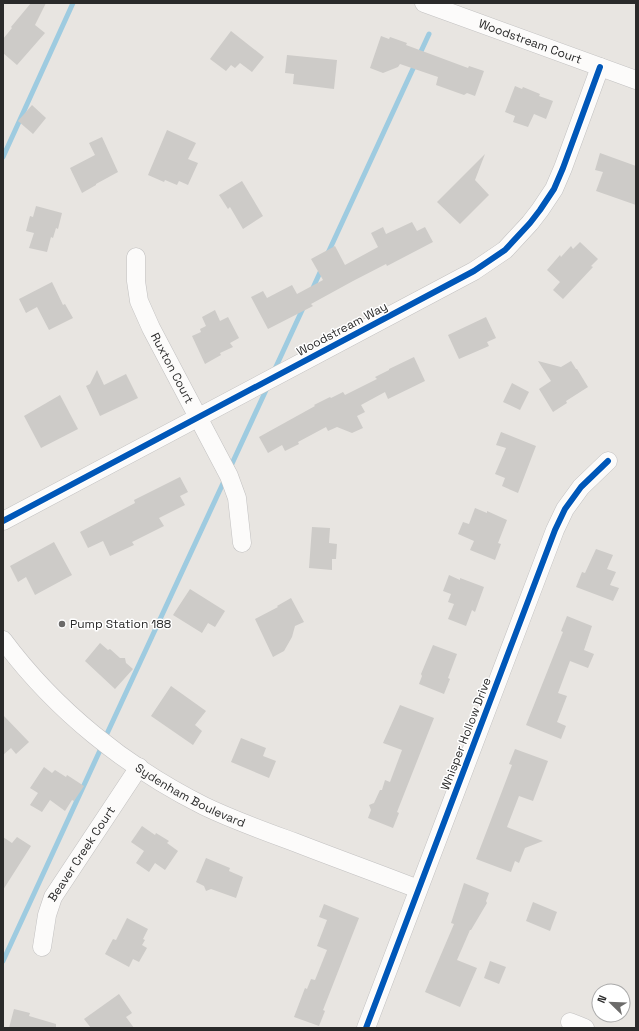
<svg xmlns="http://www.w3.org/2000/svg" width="639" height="1031" font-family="'Space Grotesk',sans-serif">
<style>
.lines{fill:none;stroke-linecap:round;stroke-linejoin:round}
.stream{stroke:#9ecbe0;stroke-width:5}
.building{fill:#cdcbc8}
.minor-casing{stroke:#c2c1c1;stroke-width:19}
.minor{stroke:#fcfbfa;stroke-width:18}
.cycleway-casing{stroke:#fff;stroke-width:8}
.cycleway{stroke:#0057b8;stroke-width:6}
.poi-dot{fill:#6c6b6a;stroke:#fff;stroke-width:1.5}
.labels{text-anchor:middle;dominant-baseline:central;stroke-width:3;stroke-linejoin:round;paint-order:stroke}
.street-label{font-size:12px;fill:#2a2a2a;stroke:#fff}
.poi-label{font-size:12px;fill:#2a2a2a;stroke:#fff;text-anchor:start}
</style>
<rect width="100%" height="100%" fill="#e8e5e1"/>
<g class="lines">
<g class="stream">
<path d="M3,157l70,-154"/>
<path d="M328,253l101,-219"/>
<path d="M312,290l10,-22"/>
<path d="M274,371l30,-65"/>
<path d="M230,468l37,-80"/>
<path d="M105,738l120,-259"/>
<path d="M3,961l99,-215"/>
</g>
</g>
<g class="building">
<path d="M31,3h15l-11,22 10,8 -28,32 -14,-12v-14l9,-11 -1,-1z"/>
<path d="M231,31l33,26 -12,15 -12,-9 -5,5 -4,-3 -5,6 -16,-12z"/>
<path d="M381,36l8,3 1,-2 17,6 -1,2 62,23 1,-2 15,5 -9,25 -8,-3 -3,2 -28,-10 2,-8 -38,-13 -2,3 -15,6 -13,-5z"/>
<path d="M287,55l50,5 -3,29 -41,-5 1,-10 -9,-1z"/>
<path d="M515,86l7,3 1,-2 17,7 -1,2 14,5 -7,18 -12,-5 -6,13 -15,-5 2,-6 -10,-4z"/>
<path d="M32,105l14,13 -13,16 -15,-13z"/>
<path d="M167,130l29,13 -8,16 10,4 -10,22 -9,-4 -2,4 -12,-5 -1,2 -16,-7z"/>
<path d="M102,137l16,35 -22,12v1l-14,8 -12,-25 25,-13 -6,-12z"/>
<path d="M600,153l36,13v39l-40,-14 7,-19 -8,-2z"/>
<path d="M485,154l-10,26 14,15 -29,29 -23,-22z"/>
<path d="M242,181l21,35 -20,13 -13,-22 -2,2 -9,-14z"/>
<path d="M36,206l26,7 -4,16 -2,-1 -3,10 -2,-1 -4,15 -18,-4 5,-15 -8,-2 4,-15 3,1z"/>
<path d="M412,222l5,9 8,-4 8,15 -46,24 -1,-2 -33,17 -42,23 2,2 -45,23 -17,-32 12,-6 4,7 25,-13 5,9 26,-14 -12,-21 24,-13 10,19 33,-18 -7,-14 12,-6 3,7z"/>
<path d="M580,242l18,17 -7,7 2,1 -30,32 -10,-9 7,-8 -13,-12 13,-15 1,2 10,-11 2,3z"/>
<path d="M52,282l11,23 2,-1 8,14 -24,12 -12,-23 -11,6 -7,-14z"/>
<path d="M215,310l5,11 8,-4 11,21 -9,5 3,4 -13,6 1,2 -16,9 -13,-28 9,-4 -1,-3 6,-3 -4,-9z"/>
<path d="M486,317l10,21 -9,4 2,4 -30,13 -11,-24z"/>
<path d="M414,357l11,24 -37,18 -3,-7 -24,13 4,7 -8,4 6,12 -11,5 -15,-6 -9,4 -2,-4 -28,15 1,2 -14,7 -3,-6 -14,8 -9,-16 56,-31 -1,-1 16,-8 1,1 12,-6 2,3 32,-16 -2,-2 14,-7v-1z"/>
<path d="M538,361l23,6 10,-6 5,8h1l11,18 -22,14 1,2 -14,9 -14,-23 12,-8z"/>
<path d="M97,370l7,15 22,-11 12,24 -38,18 -14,-30 4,-2z"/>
<path d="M512,383l17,9 -9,18 -17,-8z"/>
<path d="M60,395l18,34 -37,19 -17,-32z"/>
<path d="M501,432l35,14 -18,47 -16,-7 3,-8 -10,-4 11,-26 -10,-3z"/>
<path d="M180,477l8,15 -8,4 5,9 -26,13 5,8 -32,16 2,3 -24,11 -7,-15 -15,7 -8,-16 55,-29 -1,-3z"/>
<path d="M475,508l12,5v-2l20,9 -9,23 3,1 -6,16 -25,-10 4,-9 -16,-7 5,-12 6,2z"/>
<path d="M312,527l18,1 -1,15 8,1 -1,15h-4v11l-23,-2z"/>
<path d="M54,542l18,33 -37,20 -9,-18 -8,5 -8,-16z"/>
<path d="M596,549l17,6 -6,14 9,3 -6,13 9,3 -6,13 -37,-14 6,-15 3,1z"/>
<path d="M449,575l11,5v-2l24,9 -9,25 -3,-2 -6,16 -18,-7 6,-15 -6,-2 3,-8 -8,-3z"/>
<path d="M190,589l35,22 -10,16 -7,-4 -6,10 -29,-18z"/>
<path d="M291,598l13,24 -9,4 -3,11 -8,14 -11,6 -18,-38 23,-12 -1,-1z"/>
<path d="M567,616l25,10 -8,24 10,4 -6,14 -18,-7 -12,32 9,3 -10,26 9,4 -5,13 -35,-14 37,-93 -2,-1z"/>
<path d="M100,643l8,7 2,-1 10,9h5l1,5 7,6 -18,20 -30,-28z"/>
<path d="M433,645l24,9 -9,24 2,1 -6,15 -25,-10 3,-8 -1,-2z"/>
<path d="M171,686l35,25 -11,14 7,6 -9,14 -42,-29z"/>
<path d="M400,705l34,13 -37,94 2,1 -6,15 -25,-10 3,-8 -2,-5 5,-2 6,-13h2l3,-10 5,2 12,-32 -19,-7z"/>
<path d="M3,715l26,27 -13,12 -5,-6 -8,7z"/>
<path d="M241,738l25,10 -3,8 13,5 -7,17 -38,-16z"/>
<path d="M515,749l33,12 -15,40 -14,-5 -12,31 36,14 -18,7 -6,15 -4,-2 -4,11 -35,-13 36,-94 -3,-1z"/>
<path d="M44,767l8,6 3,-3 11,7 1,-2 17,11 -10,15 -2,-1 -7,11 -15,-11 -8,12 -12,-7 8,-12 -8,-5z"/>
<path d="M142,826l13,9 1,-2 13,8 -2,2 11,8 -13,19 -10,-7 -6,9 -13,-9 8,-12 -13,-9z"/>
<path d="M3,837l9,6 5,-6 14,9 -28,44z"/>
<path d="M206,858l24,10 -1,3 14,6 -7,21 -25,-9 -5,2 -2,-5 -8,-4z"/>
<path d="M464,883l25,10 -3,8 1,2 -16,27h-1l-13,30 20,8 -17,39 -35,-15 29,-68 -3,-1z"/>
<path d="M533,902l24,10 -7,19 -24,-10z"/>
<path d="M324,904l35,14 -36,92 2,1 -6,15 -25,-9 11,-29 2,1 4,-10 4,1 12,-30 -10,-4 10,-26 -8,-3z"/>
<path d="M127,918l21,11 -5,10 2,1 -3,5 5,3 -8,14 -6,-3 -4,8 -24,-13 8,-15 3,1z"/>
<path d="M490,961l16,6 -7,17 -15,-6z"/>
<path d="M119,994l13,19 -6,4 8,11h-43l-7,-9z"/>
<path d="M14,1009l16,4 -1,3 27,8v4h-47z"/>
</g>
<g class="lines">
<defs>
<g id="minor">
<path id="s1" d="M424,3l212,77"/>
<path id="s2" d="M136,257v24l3,20 12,27 78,148 8,22 5,45"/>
<path d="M3,521l471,-250 31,-21 25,-27 10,-13 14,-21 9,-21 37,-101"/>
<path id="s3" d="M3,640c52,70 123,127 201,166 29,14 60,25 90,36 41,16 83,31 124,47"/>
<path id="s4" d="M42,947l5,-32 6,-18 86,-130"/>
<path d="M570,1022l15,6"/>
<path d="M366,1028l189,-498 10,-21 16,-22 27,-26"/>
</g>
</defs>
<use href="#minor" class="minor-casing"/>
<use href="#minor" class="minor"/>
<defs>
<g id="cycleway">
<path d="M3,521l471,-250 31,-21 25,-27 10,-13 14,-21 9,-21 37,-101"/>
<path d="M366,1028l189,-498 10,-21 16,-22 27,-26"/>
</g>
</defs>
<use href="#cycleway" class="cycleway-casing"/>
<use href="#cycleway" class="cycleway"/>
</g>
<circle class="poi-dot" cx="62" cy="624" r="4"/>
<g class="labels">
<g class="street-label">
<text stroke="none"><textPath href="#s1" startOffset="113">Woodstream Court</textPath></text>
<text transform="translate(342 329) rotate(-28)">Woodstream Way</text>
<text stroke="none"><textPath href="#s2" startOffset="119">Ruxton Court</textPath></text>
<text transform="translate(466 734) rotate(-69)">Whisper Hollow Drive</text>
<text stroke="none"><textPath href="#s3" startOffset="246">Sydenham Boulevard</textPath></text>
<text stroke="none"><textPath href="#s4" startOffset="103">Beaver Creek Court</textPath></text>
</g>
<g class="poi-label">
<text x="70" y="624">Pump Station 188</text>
</g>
</g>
<rect width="639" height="1031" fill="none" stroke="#2a2a2a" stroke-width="8"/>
<g transform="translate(611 1003) rotate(293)"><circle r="19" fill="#ffffff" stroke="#aaaaaa"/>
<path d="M0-3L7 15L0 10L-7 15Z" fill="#6c6b6a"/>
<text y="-6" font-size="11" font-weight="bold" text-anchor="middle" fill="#2a2a2a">N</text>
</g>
</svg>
